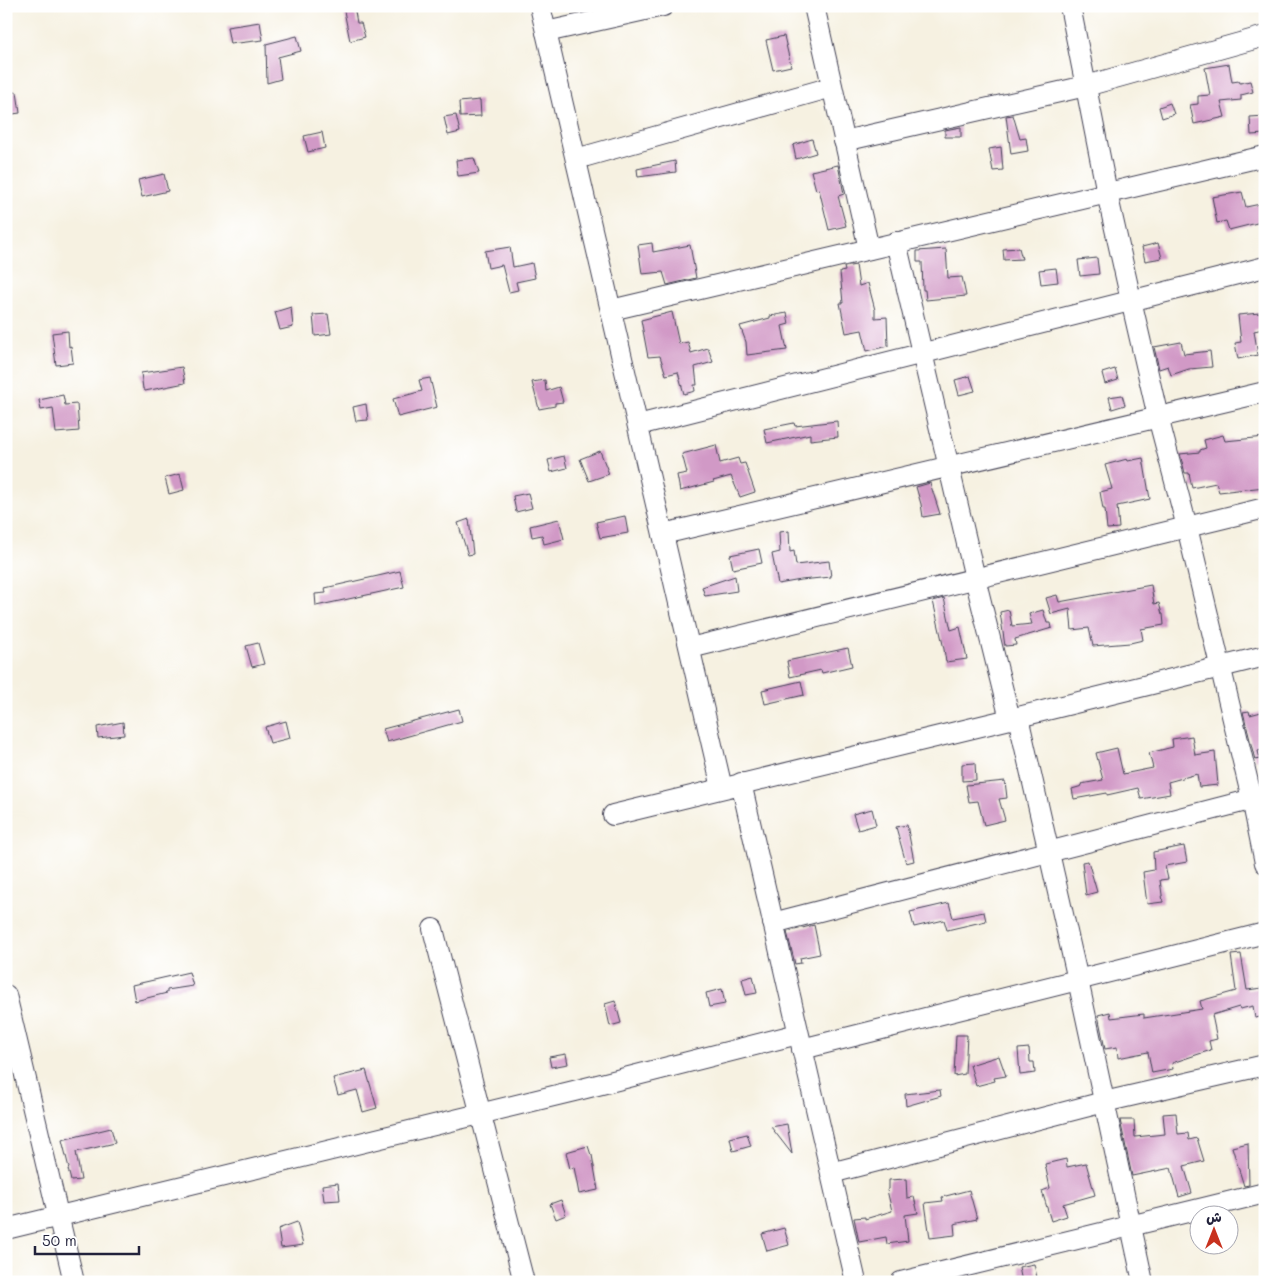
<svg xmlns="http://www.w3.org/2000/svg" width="1271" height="1288" font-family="Mali,'Playpen Sans Arabic',sans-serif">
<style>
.building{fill:#d199c6}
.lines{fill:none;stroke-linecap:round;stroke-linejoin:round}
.minor-casing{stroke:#424154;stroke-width:22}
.minor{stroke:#fff;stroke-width:20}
</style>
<rect width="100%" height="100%" fill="#fff"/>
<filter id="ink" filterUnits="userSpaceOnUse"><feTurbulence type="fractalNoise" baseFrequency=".02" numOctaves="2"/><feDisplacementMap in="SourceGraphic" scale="10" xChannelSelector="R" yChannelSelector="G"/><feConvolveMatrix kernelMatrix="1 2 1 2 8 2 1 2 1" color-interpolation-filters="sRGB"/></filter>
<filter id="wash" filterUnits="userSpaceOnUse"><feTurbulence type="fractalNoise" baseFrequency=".0096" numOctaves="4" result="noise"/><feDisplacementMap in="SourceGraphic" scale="20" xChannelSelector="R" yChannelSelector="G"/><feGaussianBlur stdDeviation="1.12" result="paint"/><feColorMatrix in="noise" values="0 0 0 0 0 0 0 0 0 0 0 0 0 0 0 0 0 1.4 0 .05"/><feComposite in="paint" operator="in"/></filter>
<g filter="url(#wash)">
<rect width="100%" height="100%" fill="#f6f1e1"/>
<g id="blocks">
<g class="building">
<path d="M343,6h11l3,17h4l4,14 -15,4z"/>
<path d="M260,22l3,18 -33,4 -3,-17z"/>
<path d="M297,36l4,15 -23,6 3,22 -14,4 -1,-39z"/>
<path d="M784,36l7,30 -18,4 -7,-30z"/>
<path d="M1229,64l3,18 7,-1 1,2 10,-2 3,11 -12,3v5l-20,2 4,15 -31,7 -4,-19 8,-1v-8l12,-1 -5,-27z"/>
<path d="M17,92l3,21 -14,2v-22z"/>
<path d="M480,100l1,16 -21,1 -1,-15z"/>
<path d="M1170,103l4,11 -12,4 -3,-11z"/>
<path d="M456,115l4,17 -12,3 -4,-18z"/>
<path d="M1013,115l7,24 6,-1 2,13 -17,3 -5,-38z"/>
<path d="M1265,116v18l-14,1 -1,-18z"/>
<path d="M961,127v10h-16v-7z"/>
<path d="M322,132l3,16 -17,4 -4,-16z"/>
<path d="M812,139l4,14 -20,6 -3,-14z"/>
<path d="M1001,147l2,23 -10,1 -4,-22z"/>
<path d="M474,158l5,15 -21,3 -2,-16z"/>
<path d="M675,161l1,11 -38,5 -1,-8z"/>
<path d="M838,165l6,29 -6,2 8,30 -17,4 -10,-41 -3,1 -5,-19z"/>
<path d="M164,174l4,17 -26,6 -4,-17z"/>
<path d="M1242,192l4,15 19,-4v18l-36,9 -3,-9 -9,2 -5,-26z"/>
<path d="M652,243l1,9 37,-7 6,33 -29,7 -4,-13 -21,2 -4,-29z"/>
<path d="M1158,243l4,15 -17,3 -3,-14z"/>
<path d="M510,247l3,20 19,-4 3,15 -19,4 2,8 -9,2 -7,-27 -14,3 -3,-17z"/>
<path d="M1019,248l3,11 -18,1 -1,-11z"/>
<path d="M946,249l2,29 14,-1 4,19 -40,4 -1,-10h-2l-1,-28h-5v-11z"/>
<path d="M1097,258l2,16 -19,2 -2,-16z"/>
<path d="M856,265l3,21 9,-3 7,27v8l12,-1 1,29 -21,5 -5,-21 -16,3 -6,-30h3l-3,-31 5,-1 -1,-4z"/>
<path d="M1056,268l2,14 -17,2 -2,-14z"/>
<path d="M291,307l2,20 -13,3 -5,-18z"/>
<path d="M672,312l7,32 9,-2 3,11 17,-5 5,14 -18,5 2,18h-3l1,6 -11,3 -6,-22 -12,3 -6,-19 -12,1 -7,-37z"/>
<path d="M787,313l2,11 -7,2 5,24 -40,5 -1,-13 -6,-16 30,-8v-2z"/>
<path d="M1260,313l3,16 -9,2 4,24 -20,4 -3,-16 6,-1 -3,-27z"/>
<path d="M328,314l3,20 -16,2 -2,-21z"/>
<path d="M68,331l1,16 2,-1 2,17 -17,2 -4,-32z"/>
<path d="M1181,342l3,12 26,-3 2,16 -23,2 -18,6 -3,-9 -9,3 -5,-22z"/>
<path d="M182,367l3,16 -40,8 -1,-2h-1l-2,-16z"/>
<path d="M1115,369l3,11 -13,4 -3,-11z"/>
<path d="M970,376l5,15 -16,4 -4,-15z"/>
<path d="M430,378l7,29 -39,10 -5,-18 29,-8 -3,-11z"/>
<path d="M545,380l1,11 13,-4 4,15 -8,1v3l-16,3 -7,-27z"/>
<path d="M63,395l2,10 12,-1 2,27 -23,2 -3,-25 -12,2 -2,-10z"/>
<path d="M1122,395l3,10 -13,4 -3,-12z"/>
<path d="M366,404l2,16 -12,1 -3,-14z"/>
<path d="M837,421l1,16 -28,3v-6l-43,9 -3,-14 30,-6 1,3z"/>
<path d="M1223,435l2,6 40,-4v50l-46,5 -3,-9 -24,5 -3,-15h-4l-5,-19 20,-2v-2l6,-2 -2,-8z"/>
<path d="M716,445l4,18 18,-5 2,6 5,-1 10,29 -15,5 -9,-21 -18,5 1,1 -34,9 -3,-16 10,-2 -5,-19z"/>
<path d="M600,451l9,23 -20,7 -9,-22z"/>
<path d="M564,456l3,12 -16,4 -3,-12z"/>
<path d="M1143,458l7,41 -33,7 2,22 -12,1 -2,-20h-2l-3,-17 12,-3 -7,-24 22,-6 1,2z"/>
<path d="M180,474l4,16 -15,4 -4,-16z"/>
<path d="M930,483l10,31 -17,3 -2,-13 -5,-17z"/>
<path d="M528,493l4,15 -16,4 -3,-16z"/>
<path d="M625,516l3,17 -28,5 -4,-16z"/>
<path d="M469,519l4,35 -5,1 -10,-32z"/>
<path d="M559,519l5,20 -20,5 -2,-9 -10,2 -2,-11z"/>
<path d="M789,531l1,21 4,-1 2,14 33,-4 2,16 -30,3 -23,4 -6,-30 8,-2 -1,-20z"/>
<path d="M759,549l3,14 -29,6 -3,-14z"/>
<path d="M400,571l4,16 -88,19 -1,-12 11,-1 -1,-5z"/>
<path d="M735,576l2,15 -32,5 -3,-9z"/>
<path d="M1151,585l3,19 5,-1 3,11h1l1,11 -23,4 2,11 -13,3 -37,3 -4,-18 -17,2 -2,-21 -19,5 -5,-16 11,-3 2,7z"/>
<path d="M944,598l7,32 9,-3 7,32 -21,3 -2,-13 -11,-48z"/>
<path d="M1009,610l3,16 20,-2 -3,-10 14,-4 4,13h4l1,5 -37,11 1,6 -11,1 -5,-34z"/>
<path d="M258,643l6,21 -12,3 -6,-21z"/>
<path d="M848,648l4,18 -30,7 -1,-3 -31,7 -3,-16z"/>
<path d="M801,681l3,14 -39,9 -3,-14z"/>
<path d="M459,709l3,12 -75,21 -4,-13z"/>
<path d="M1249,711l1,4 15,-4v38l-7,2 2,8 -5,1 -12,-48z"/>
<path d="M286,721l4,17 -20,5 -5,-16z"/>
<path d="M123,722l1,13 -26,3 -1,-11z"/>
<path d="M1192,736l3,19 20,-3 3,33 -19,2 -2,-13 -29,8 2,12 -29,5 -3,-11 -31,7v-2l-33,6 -2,-10 10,-3 -1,-2 22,-4 -7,-27 21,-5 6,26 30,-6 -4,-15 24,-6 -1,-8z"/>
<path d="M975,763l1,17 -14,1v-17z"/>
<path d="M1005,781l2,17 -8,1 6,21 -21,5 -6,-24 -9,1 -3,-17z"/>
<path d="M872,809l4,16 -18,5 -5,-16z"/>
<path d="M907,825l7,36 -8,2 -10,-36z"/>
<path d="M1184,846l3,16 -22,4 3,13 -8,1 3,22 -16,2 -4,-32 11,-2 -1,-18z"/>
<path d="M1088,861l9,31 -11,3 -4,-33z"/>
<path d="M949,903l4,15 31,-6 2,9 -39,9 -3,-10 -30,7 -4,-15z"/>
<path d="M814,925l6,29 -20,4 1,5 -6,1 -8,-32z"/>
<path d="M1241,954l6,36 15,-2 1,8 2,-1v21l-10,2 -2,-12 -13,3 -1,-2 -27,8 5,24 -8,2 2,9 -39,13 1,6 -21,4 -4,-21 -30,6 -1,-11 -12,2 -7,-34 12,-3 1,6 33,-4v4l58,-9 -2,-8 36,-10 -5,-36z"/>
<path d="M189,972l4,14 -26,4v3l-32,8 -3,-16z"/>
<path d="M753,976l4,17 -11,2 -4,-16z"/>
<path d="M722,989l3,15 -16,3 -3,-14z"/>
<path d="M615,1001l6,22 -11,3 -5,-22z"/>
<path d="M956,1035h11l-2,39 -11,2z"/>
<path d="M1029,1048l1,14h4l1,11 -15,2 -2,-26z"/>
<path d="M566,1054l2,10 -17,3 -2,-10z"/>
<path d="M999,1056l7,20 -12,2 1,3 -19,5 -6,-21z"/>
<path d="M366,1070l11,38 -14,4 -6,-22 -19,5 -5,-17z"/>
<path d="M940,1090l1,6 -35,10 -1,-12z"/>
<path d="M1176,1113l2,21 10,-1 1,7 8,-2 7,23 -20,5 8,27 -13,4 -8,-29 -39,8 -12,-56h14l1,17 30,-3 -2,-20z"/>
<path d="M787,1124l5,30 -21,-27z"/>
<path d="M111,1128l4,15 -39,9 5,28 -10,1 -3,-12 1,-1 -7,-28z"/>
<path d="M747,1134l4,12 -18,5 -3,-13z"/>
<path d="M1248,1143l1,42 -5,1 -12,-39z"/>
<path d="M588,1146l3,9h1l6,35 -19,4 -5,-27 -4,2 -4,-17z"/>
<path d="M1066,1159l1,8 19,-4 9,32 -32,9 4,12 -16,5 -9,-30 8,-3 -5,-24z"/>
<path d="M906,1179l1,19 7,-1 4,16 -13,2 3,26 -21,3 -1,-7 -27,5 -5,-24 11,-1v2l27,-8 -5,-21 2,-1v-9z"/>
<path d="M338,1183l2,17 -16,1 -2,-16z"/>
<path d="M969,1190l8,29 -23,5 1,11 -25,3 -5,-35 18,-2 -1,-4z"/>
<path d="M561,1200l5,15 -10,4 -6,-15z"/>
<path d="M297,1222l6,23 -22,3 -3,-19z"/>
<path d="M784,1228l5,17 -22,6 -5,-17z"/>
<path d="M1034,1264l4,18h-16l-3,-15z"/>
</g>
</g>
</g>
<g filter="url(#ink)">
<use href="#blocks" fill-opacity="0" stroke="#424154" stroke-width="1"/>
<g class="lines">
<defs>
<g id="minor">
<path d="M540,6l182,782"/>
<path d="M814,6l55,243"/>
<path d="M1070,6l37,187 24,107 27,117 29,110 65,272 13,64"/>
<path d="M546,32l117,-26"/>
<path d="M844,141l242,-55 179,-50"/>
<path d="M576,159l256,-72"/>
<path d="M896,242l79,336 35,141"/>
<path d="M611,310l654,-154"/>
<path d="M638,425l627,-158"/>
<path d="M663,534l602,-142"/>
<path d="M690,648l575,-140"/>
<path d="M1018,717l60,263 65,302"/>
<path d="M741,783l115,499"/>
<path d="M613,815l397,-96 255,-63"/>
<path d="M773,923l492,-127"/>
<path d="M433,929l91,353"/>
<path d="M6,995l68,287"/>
<path d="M802,1049l463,-116"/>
<path d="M831,1173l273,-71 161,-37"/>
<path d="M6,1229l568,-138 224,-57"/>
<path d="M901,1282l364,-89"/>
</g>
</defs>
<use href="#minor" class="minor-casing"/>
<use href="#minor" class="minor"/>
</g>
</g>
<rect width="1271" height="1288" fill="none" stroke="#fff" stroke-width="25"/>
<g transform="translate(1214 1230)"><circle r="24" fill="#ffffff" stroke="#a7a7b1"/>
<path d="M0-4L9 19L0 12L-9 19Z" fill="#c8321e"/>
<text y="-8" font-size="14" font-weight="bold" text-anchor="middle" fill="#22223b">ش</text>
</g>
<path d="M35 1246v8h104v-8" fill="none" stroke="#22223b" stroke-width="2.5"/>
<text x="42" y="1246" font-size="15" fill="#22223b" stroke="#ffffff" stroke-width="4" paint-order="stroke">50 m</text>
</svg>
